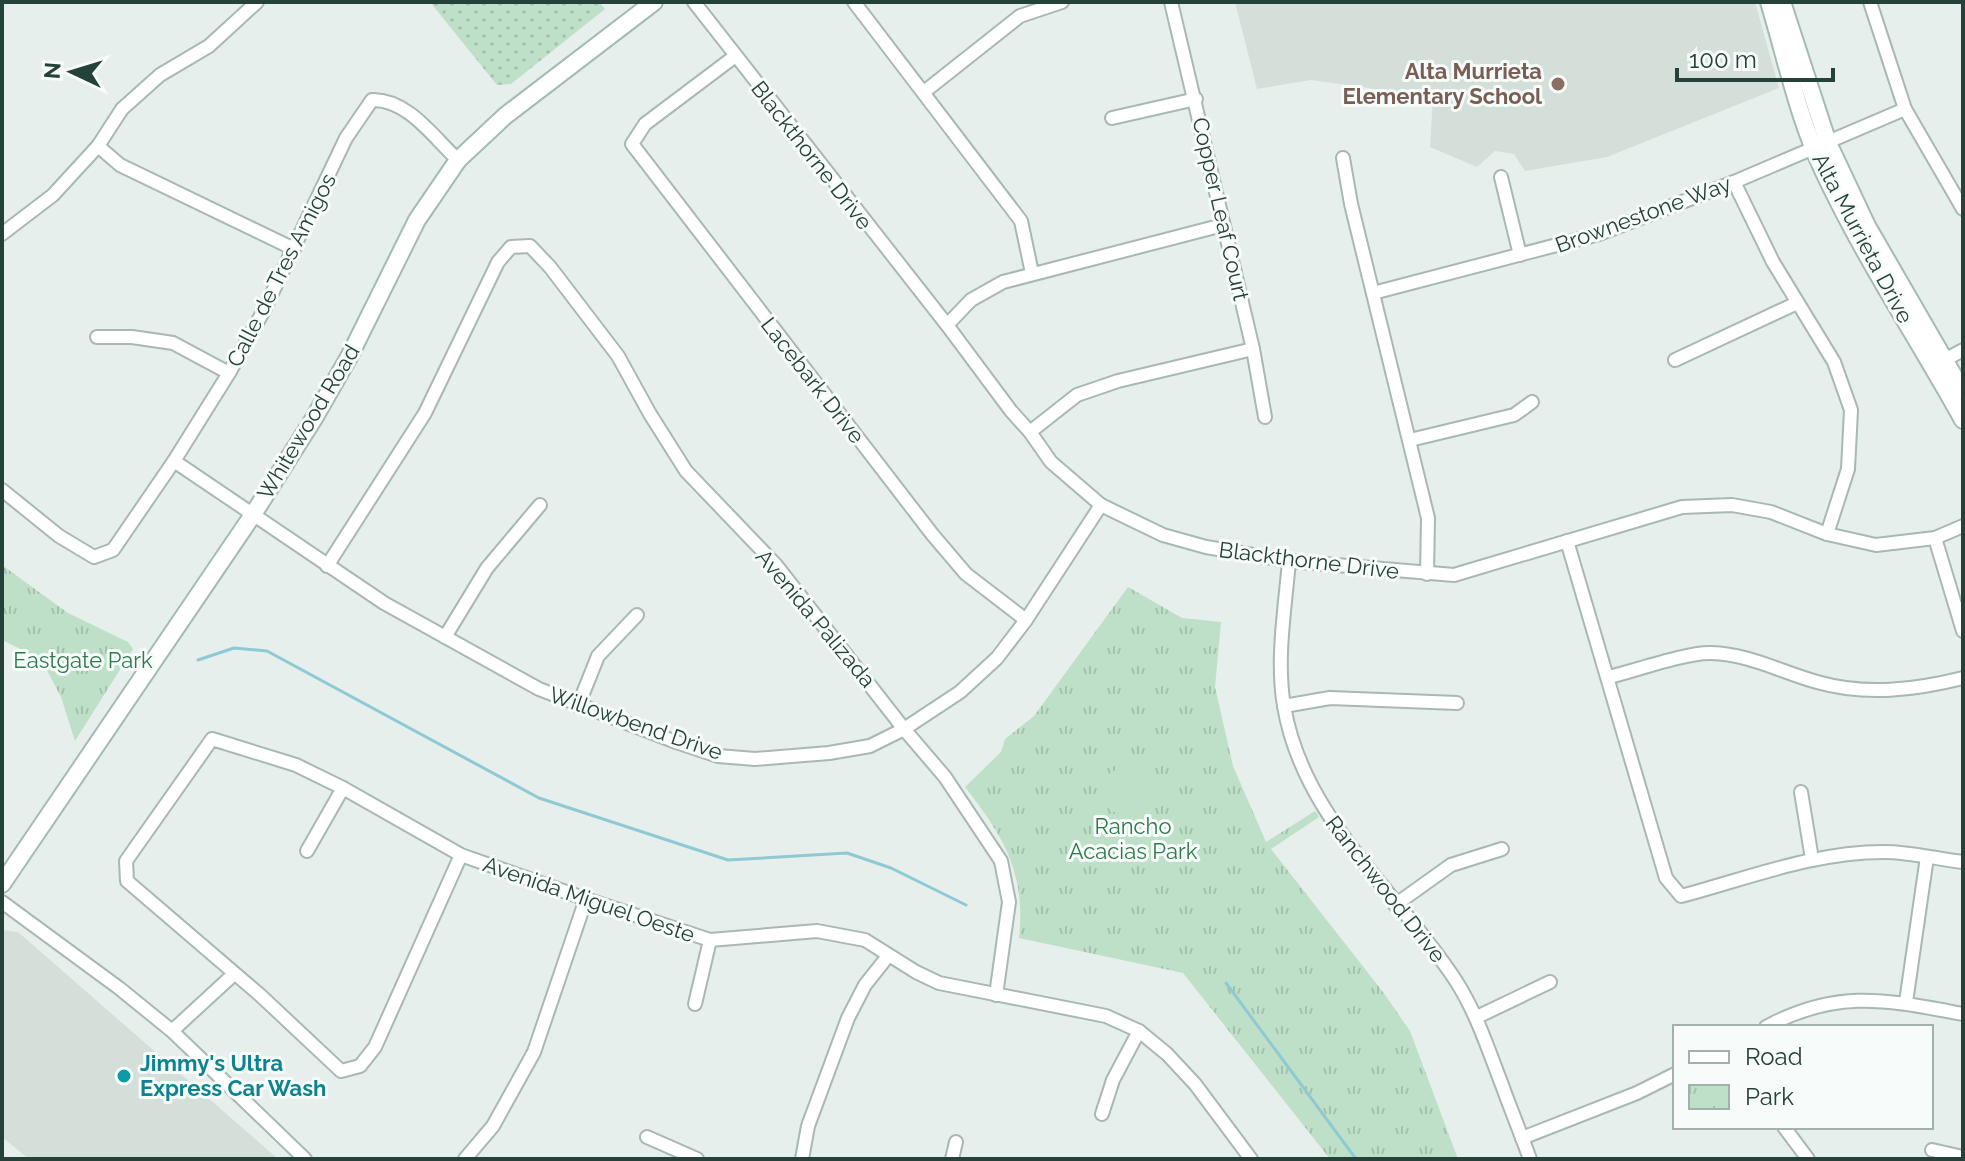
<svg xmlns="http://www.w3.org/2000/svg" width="1965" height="1161" font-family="Raleway,sans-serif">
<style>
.built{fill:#d4dfda}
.grass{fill:url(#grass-dots)}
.park{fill:url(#park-tufts)}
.garden{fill:#bfe0c8}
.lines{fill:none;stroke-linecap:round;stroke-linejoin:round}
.stream{stroke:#8ec9d4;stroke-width:3}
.street-casing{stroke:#a8b8b2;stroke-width:16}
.secondary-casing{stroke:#a4bbb3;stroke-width:20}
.street{stroke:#fff;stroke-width:12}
.secondary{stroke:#fff;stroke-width:16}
.education-dot{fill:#8d6e63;stroke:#f7fbf9;stroke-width:3}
.culture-dot{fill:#0f9aa8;stroke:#f7fbf9;stroke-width:3}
.labels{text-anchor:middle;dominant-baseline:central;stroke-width:6;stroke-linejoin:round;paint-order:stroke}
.education-label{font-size:22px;font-weight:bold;fill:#785e54;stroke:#f7fbf9;text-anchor:end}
.street-label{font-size:22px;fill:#24423a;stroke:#f7fbf9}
.park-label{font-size:22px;fill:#2d7a4b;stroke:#f7fbf9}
.culture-label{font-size:22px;font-weight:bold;fill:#0d838f;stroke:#f7fbf9;text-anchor:start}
</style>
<defs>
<pattern id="grass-dots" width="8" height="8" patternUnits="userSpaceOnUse" patternTransform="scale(2)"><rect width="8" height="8" fill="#bfe0c8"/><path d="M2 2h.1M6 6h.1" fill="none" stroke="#a4c1ad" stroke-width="1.8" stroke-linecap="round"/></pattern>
<pattern id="park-tufts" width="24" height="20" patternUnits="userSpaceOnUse" patternTransform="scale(2)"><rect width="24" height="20" fill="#bfe0c8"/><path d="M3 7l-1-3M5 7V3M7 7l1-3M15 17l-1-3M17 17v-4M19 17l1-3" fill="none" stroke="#a4c1ad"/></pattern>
</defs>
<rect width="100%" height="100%" fill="#e6efeb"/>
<g class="built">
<path d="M1235,2h520l24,86 -172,69 -82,14 -11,-17 -19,-3 -18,16 -47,-20 3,-50 -122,-17 -54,9z"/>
<path d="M2,930l16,2 260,227h-249l-27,-22z"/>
</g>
<path class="grass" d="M430,2h169l6,7 -94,75 -14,1z"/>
<g class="park">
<path d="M2,565l66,48 60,29 5,7 -58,92 -14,-44 -20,-38 -39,-19z"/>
<path d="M1128,587l54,31 39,4 -6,65 18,79 33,76 49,-31 4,6 -48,32 112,143 27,39 48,128h-128l-147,-186 -164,-35c7,-65 -15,-101 -54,-151l36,-35 4,-13 29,-23z"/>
</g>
<path class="garden" d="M1136,758l8,1 13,39c-23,28 -60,21 -57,-19z"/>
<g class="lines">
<g class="stream">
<path d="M198,660l36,-12 33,3 272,147 189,62 119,-7 44,15 75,37"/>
<path d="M1226,983l130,176"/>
</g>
<defs>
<g id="street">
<path d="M694,2l253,323 64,86 19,21 21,30 50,43 62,30 43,12 83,14 165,14 228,-68 50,-2 39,7 56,22 49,11 59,-7 28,-12"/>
<path d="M854,2l167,219 11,52"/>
<path d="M1171,2l82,347 12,68"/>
<path d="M1870,2l35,107 58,100"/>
<path d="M734,57l-89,67 -13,20 300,390 34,40 60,46"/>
<path d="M924,92l96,-76 42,-14"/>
<path d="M1112,118l84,-19"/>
<path d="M98,146l22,19 174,84"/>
<path d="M1343,158l8,46 77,314 -1,56"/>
<path d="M1501,177l19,78"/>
<path d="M1734,182l39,80 61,100 17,48 -3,59 -21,65"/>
<path d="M2,234l51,-39 45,-49 24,-37 38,-34 49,-29 48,-44"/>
<path d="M1373,293l226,-59 135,-52 171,-73"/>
<path d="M947,325l24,-25 32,-18 220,-57"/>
<path d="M97,337h35l41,6 56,30"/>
<path d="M1675,360l122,-57"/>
<path d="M1939,363l24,-13"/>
<path d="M1030,432l47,-37 41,-14 135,-32"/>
<path d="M1410,440l104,-25 18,-13"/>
<path d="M174,461l210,142 155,86 137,53 42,14 37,3 74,-6 41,-7 34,-17 56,-37 37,-34 29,-38 75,-115"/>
<path d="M2,490l57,46 35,21 19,-7 61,-89 55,-88 35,-63 82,-172 26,-38c36,-1 62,38 86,60"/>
<path d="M1935,538l28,93"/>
<path d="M1567,541l99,337 15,18c68,-18 132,-44 203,-44 26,0 53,7 79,10"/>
<path d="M1289,561c-4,48 -13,98 -5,145 19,113 113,184 172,275 21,33 32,68 46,104 9,25 19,49 28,74"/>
<path d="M327,566l98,-153 73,-151 13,-15 19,-1 20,21 68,89 32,58 36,57 90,94 128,164 41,48 56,84 8,41 -13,93"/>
<path d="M445,637l42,-69 53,-63"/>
<path d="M1609,677c25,-6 79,-25 102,-24 38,1 70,19 106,29 49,14 98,8 146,-4"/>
<path d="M578,706l20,-50 39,-41"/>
<path d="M1284,706l46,-8 127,5"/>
<path d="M1801,792l11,67"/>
<path d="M307,851l36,-63"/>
<path d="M461,855l-86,192 -15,19 -19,5 -81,-76 -133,-114 -1,-20 86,-122 84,26 47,23 118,67 125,44 124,41 107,-9 48,9 51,32 23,11 167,33 33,15 28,23 28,30 56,75"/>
<path d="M2,902l117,86 53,43 133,128"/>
<path d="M1395,905l56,-40 51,-16"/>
<path d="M1906,1002l21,-145"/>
<path d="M695,1004l15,-64"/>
<path d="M1477,1017l73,-35"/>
<path d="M1766,1027c72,-39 121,-27 197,-13"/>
<path d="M172,1031l62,-57"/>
<path d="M1102,1114l11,-34 26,-49"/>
<path d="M1784,1127l24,32"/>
<path d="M647,1137l50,22"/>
<path d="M1522,1138l115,-45 38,-19"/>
<path d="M1932,1150l31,7"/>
<path d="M465,1159l28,-33 41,-74 52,-153"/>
<path d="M802,1159l6,-33 40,-108 17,-33 23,-29"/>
<path d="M952,1159l4,-17"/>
</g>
<g id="secondary">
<path d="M1769,2c17,56 29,115 54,168 40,86 94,167 140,250"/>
<path d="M1782,2l46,141 39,83 96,166"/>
<path d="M2,884l250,-368 61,-96 36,-63 68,-137 41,-60 47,-44 149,-114"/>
</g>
</defs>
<use href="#street" class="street-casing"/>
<use href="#secondary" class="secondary-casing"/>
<use href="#street" class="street"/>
<use href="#secondary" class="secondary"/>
</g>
<circle class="education-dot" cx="1558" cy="84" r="8"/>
<circle class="culture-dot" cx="124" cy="1076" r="8"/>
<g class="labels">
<g class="education-label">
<text x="1542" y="71">Alta Murrieta<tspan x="1542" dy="25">Elementary School</tspan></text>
</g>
<g class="street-label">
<text transform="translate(812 155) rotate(52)">Blackthorne Drive</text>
<text transform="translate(1221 209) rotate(77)">Copper Leaf Court</text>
<text transform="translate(1643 214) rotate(-20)">Brownestone Way</text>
<text transform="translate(1863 238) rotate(62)">Alta Murrieta Drive</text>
<text transform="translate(281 270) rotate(-63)">Calle de Tres Amigos</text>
<text transform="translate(813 380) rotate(52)">Lacebark Drive</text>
<text transform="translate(308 422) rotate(-59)">Whitewood Road</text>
<text transform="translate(1309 560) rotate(7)">Blackthorne Drive</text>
<text transform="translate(816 618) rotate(50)">Avenida Palizada</text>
<text transform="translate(636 723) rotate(19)">Willowbend Drive</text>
<text transform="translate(1386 889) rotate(52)">Ranchwood Drive</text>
<text transform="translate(589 899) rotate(19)">Avenida Miguel Oeste</text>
</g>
<g class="park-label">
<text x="83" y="660">Eastgate Park</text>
<text x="1133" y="826">Rancho<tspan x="1133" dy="25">Acacias Park</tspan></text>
</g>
<g class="culture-label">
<text x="140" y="1063">Jimmy's Ultra<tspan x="140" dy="25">Express Car Wash</tspan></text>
</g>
</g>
<rect width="1965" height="1161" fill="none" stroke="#24423a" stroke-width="8"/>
<rect x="1673" y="1025" width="260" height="104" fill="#f7fbf9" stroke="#a3b1ad" stroke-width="2"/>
<rect x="1689" y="1051" width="40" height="12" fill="#ffffff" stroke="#a3b1ad" stroke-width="2"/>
<text x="1745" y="1065" font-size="24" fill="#24423a">Road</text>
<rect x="1689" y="1085" width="40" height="24" fill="url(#park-tufts)" stroke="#a3b1ad" stroke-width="2"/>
<text x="1745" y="1105" font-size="24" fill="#24423a">Park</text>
<g transform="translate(72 72) rotate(274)" stroke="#f7fbf9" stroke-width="6" paint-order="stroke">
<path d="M0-6L14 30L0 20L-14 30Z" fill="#24423a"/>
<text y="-12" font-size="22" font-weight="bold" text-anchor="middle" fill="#24423a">N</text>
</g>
<path d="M1677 68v12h156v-12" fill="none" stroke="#24423a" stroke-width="4"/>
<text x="1689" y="68" font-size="24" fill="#24423a" stroke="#f7fbf9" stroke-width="6" paint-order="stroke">100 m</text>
</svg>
